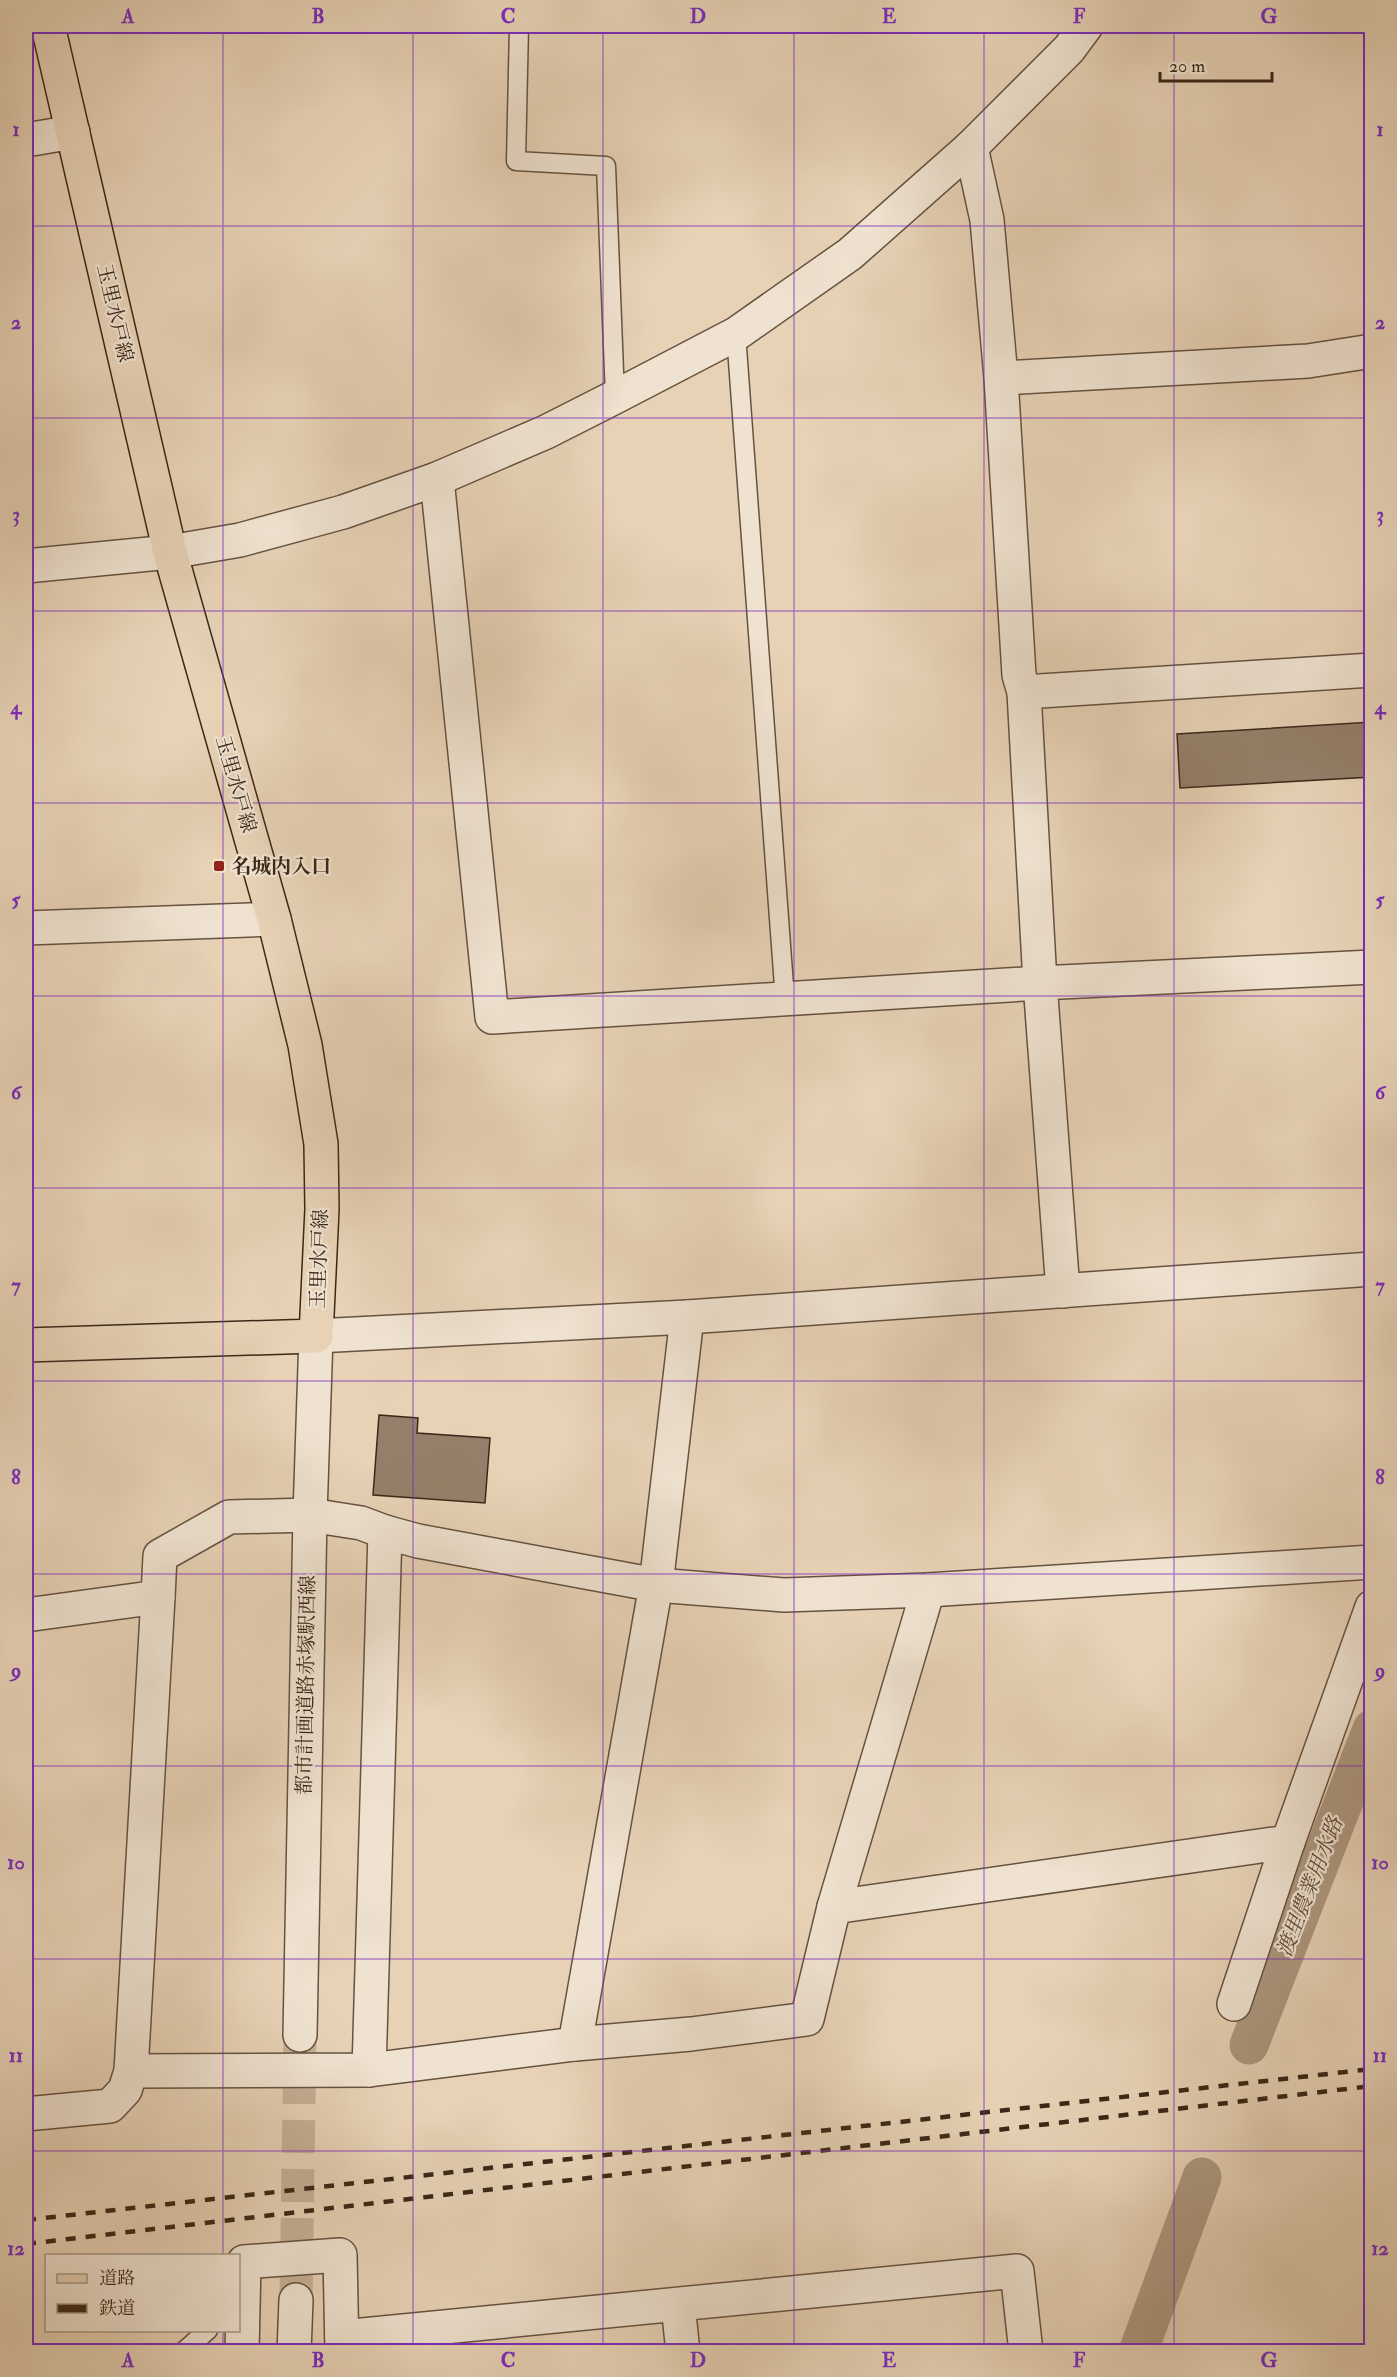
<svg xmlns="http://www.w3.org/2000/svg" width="1397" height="2377" font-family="'IM FELL Double Pica','Noto Serif JP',serif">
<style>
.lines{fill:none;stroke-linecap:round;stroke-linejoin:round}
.canal{stroke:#ad9880;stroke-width:39}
.building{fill:#94806a;stroke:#3b2718;stroke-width:1.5}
.tertiary-tunnel{stroke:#c5b096;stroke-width:33;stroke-dasharray:33 16;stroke-linecap:butt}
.service-casing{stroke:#665240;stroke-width:21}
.minor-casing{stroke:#665240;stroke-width:36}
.tertiary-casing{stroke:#665240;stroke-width:36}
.primary-casing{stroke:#3b2718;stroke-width:36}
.service{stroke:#efe2d0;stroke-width:18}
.minor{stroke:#efe2d0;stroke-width:33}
.tertiary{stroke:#efe2d0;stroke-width:33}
.primary{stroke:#e7d2b6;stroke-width:33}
.rail{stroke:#3b2718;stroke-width:4.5;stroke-dasharray:10 10;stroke-linecap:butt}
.grid{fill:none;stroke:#7b2cbf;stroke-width:1.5;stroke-opacity:0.55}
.poi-dot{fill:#8f2418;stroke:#efe2d0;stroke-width:2}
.labels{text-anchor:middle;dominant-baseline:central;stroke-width:4.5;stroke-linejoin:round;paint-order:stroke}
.street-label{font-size:20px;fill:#3b2718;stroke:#efe2d0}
.poi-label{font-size:20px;font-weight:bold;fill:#3b2718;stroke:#efe2d0;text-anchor:start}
.water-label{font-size:21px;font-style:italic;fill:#5d4937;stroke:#efe2d0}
.neatline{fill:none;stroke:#7b2cbf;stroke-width:2}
.grid-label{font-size:20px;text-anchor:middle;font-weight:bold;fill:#7b2cbf}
</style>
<rect width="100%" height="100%" fill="#e7d2b6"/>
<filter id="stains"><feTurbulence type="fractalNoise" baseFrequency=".00333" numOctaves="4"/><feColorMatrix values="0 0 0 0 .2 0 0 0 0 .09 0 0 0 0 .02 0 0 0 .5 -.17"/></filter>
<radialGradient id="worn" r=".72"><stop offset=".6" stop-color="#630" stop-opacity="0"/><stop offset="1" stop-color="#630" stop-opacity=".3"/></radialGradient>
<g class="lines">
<g class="canal">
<path d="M1249,2045l123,-316"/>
<path d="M1138,2352l64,-175"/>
</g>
</g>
<g class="building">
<path d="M1372,722v55l-192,11 -3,-54z"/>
<path d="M1364,861h8v54h-6z"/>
<path d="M379,1415l39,3 -1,15 73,5 -5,65 -112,-8z"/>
</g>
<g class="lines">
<path class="tertiary-tunnel" d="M296,2300l4,-265"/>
<defs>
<g id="service">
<path d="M519,26l-3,135 90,5 9,231"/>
<path d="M736,334l49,666"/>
<path d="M183,2352l25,-22"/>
</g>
<g id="minor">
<path d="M26,140l47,-8"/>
<path d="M1001,378l307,-17 64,-10"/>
<path d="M437,479l55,538 548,-34 332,-16"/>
<path d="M1024,692l16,291 23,308"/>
<path d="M26,928l248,-9"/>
<path d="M26,1615l132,-18 2,-41 69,-39 81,-2 51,8 24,9 33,9 238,44 128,10 144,-5 444,-28"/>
<path d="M834,1907l454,-65"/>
<path d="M575,2044l81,-459 31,-268"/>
<path d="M369,2070l16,-538"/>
<path d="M131,2071l27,-474"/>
<path d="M26,2114l84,-8 15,-16 6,-19 238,-1 206,-26 116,-10 116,-15 27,-112 94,-317"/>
<path d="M678,2305l5,47"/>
<path d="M342,2337l675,-66 9,81"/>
<path d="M242,2352l2,-90 96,-7 2,97"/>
</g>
<g id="tertiary">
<path d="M971,147l16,73 14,158 18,297 5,17 348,-22"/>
<path d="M26,566l144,-14 70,-12 103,-28 94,-33 109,-47 69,-35 121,-63 114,-80 121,-107 98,-98 17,-23"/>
<path d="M1234,2004l54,-162 84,-235"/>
<path d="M300,2035l10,-520 6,-179 371,-19 685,-48"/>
<path d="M294,2352l2,-52"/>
</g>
<path id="primary" d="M26,1345l290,-9 6,-127 -1,-65 -16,-99 -31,-126 -104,-367 -122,-526"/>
</defs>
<use href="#service" class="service-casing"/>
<use href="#minor" class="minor-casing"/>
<use href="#tertiary" class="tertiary-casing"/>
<use href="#primary" class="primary-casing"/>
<use href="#service" class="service"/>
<use href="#minor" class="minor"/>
<use href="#tertiary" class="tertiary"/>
<use href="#primary" class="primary"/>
<g class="rail">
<path d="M26,2220l1346,-151"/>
<path d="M26,2244l1346,-158"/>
</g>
</g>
<path class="grid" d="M223,26v2230M413,26v2326M603,26v2326M794,26v2326M984,26v2326M1174,26v2326M26,226h1346M26,418h1346M26,611h1346M26,803h1346M26,996h1346M26,1188h1346M26,1381h1346M26,1574h1346M26,1766h1346M26,1959h1346M26,2151h1346M223,2330v22"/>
<rect class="poi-dot" x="213" y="860" width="12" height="12" rx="3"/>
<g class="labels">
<g class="street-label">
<text transform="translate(115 313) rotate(77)">玉里水戸線</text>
<text transform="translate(236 784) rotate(74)">玉里水戸線</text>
<text transform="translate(319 1259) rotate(-88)">玉里水戸線</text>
<text transform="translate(306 1685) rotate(-89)">都市計画道路赤塚駅西線</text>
</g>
<g class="poi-label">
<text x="231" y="866">名城内入口</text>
</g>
<g class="water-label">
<text transform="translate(1310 1887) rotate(-69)">渡里農業用水路</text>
</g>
</g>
<rect width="1397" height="2377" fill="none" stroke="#e7d2b6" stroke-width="66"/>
<rect x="45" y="2254" width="195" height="78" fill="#efe2d0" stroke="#a79786" stroke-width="1.5"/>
<rect x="57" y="2274" width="30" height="9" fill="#e7d2b6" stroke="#a79786" stroke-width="1.5"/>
<text x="99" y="2284" font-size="18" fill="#3b2718">道路</text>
<rect x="57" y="2304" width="30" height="9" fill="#3b2718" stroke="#a79786" stroke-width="1.5"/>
<text x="99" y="2314" font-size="18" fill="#3b2718">鉄道</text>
<path d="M1160 72v9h112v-9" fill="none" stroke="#3b2718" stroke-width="3"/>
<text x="1169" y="72" font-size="18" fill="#3b2718" stroke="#efe2d0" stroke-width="4.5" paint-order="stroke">20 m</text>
<rect x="33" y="33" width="1331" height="2311" class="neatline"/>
<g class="grid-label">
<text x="128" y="23">A</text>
<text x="318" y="23">B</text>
<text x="508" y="23">C</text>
<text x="698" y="23">D</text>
<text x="889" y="23">E</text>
<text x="1079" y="23">F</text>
<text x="1269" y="23">G</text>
<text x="16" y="136">1</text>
<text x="1380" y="136">1</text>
<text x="16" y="329">2</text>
<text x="1380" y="329">2</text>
<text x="16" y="521">3</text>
<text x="1380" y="521">3</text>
<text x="16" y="714">4</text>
<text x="1380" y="714">4</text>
<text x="16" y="906">5</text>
<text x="1380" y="906">5</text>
<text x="16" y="1099">6</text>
<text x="1380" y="1099">6</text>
<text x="16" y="1292">7</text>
<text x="1380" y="1292">7</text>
<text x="16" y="1484">8</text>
<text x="1380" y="1484">8</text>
<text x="16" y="1677">9</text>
<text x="1380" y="1677">9</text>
<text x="16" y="1869">10</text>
<text x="1380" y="1869">10</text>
<text x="16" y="2062">11</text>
<text x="1380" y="2062">11</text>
<text x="16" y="2255">12</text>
<text x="1380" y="2255">12</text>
<text x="128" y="2367">A</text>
<text x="318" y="2367">B</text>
<text x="508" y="2367">C</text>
<text x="698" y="2367">D</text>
<text x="889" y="2367">E</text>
<text x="1079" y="2367">F</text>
<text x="1269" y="2367">G</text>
</g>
<rect width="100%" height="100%" filter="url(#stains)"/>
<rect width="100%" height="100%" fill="url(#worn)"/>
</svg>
